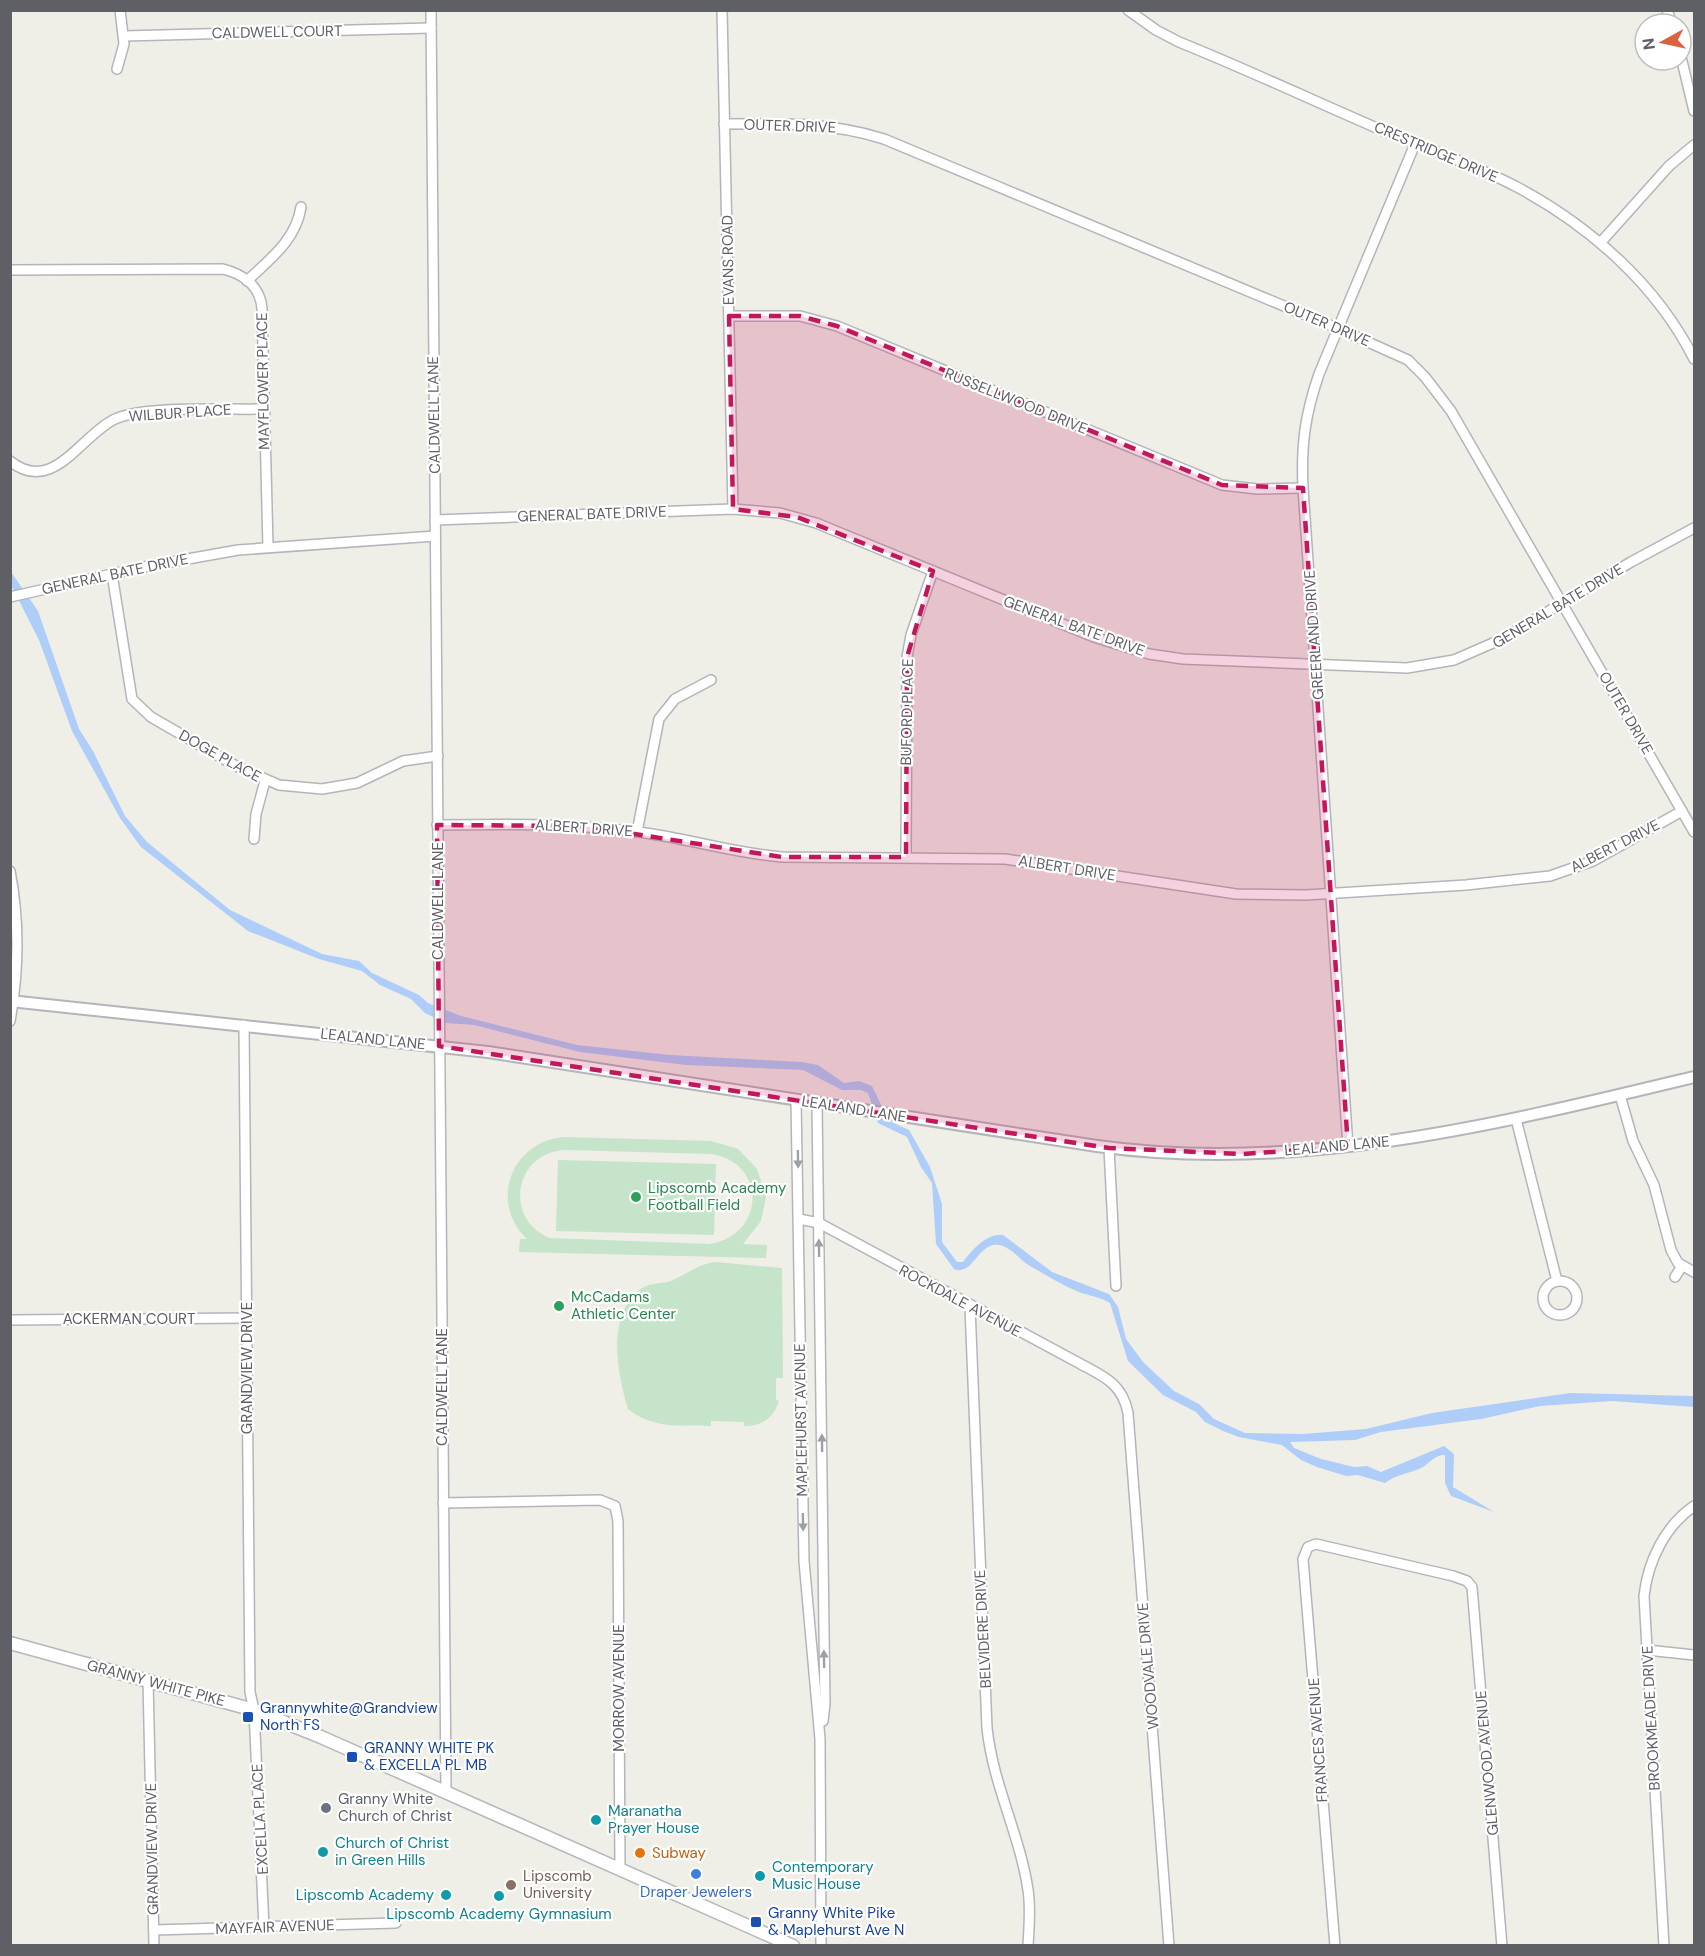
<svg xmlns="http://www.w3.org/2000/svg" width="1705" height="1956" font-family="'DM Sans',sans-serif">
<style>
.green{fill:#c5e4ca;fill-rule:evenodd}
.water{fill:#aecdf8}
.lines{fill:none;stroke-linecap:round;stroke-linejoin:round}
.minor-casing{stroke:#b4b5ba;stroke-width:12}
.tertiary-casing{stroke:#b4b5ba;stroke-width:14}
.secondary-casing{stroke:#b5b7bd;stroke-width:15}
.minor{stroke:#fff;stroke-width:9}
.tertiary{stroke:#fff;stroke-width:10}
.secondary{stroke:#fff;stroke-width:12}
.oneway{fill:#9ea0a3}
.marked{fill:#c2185b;fill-opacity:0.2;stroke:#c2185b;stroke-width:4.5;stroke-dasharray:12 8;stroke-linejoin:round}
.leisure-dot{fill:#2e9e5b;stroke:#fff;stroke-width:2}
.transit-dot{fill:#1a4fb4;stroke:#fff;stroke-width:2}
.worship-dot{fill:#6b7280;stroke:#fff;stroke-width:2}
.culture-dot{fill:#0f9aa8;stroke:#fff;stroke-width:2}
.food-dot{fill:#e8710a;stroke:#fff;stroke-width:2}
.shop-dot{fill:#3f7fe0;stroke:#fff;stroke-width:2}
.education-dot{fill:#8d6e63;stroke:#fff;stroke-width:2}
.labels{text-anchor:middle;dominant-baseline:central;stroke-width:4.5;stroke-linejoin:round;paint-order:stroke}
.street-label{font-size:15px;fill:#5e6066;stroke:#fff}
.leisure-label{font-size:15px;fill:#27864d;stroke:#fff;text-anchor:start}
.transit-label{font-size:15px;fill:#164399;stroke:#fff;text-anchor:start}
.worship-label{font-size:15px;fill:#5b616d;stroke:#fff;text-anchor:start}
.culture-label{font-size:15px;fill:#0d838f;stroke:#fff;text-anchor:start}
.food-label{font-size:15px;fill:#c56008;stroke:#fff;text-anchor:start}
.education-label{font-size:15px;fill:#785e54;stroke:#fff;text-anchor:start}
.shop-label{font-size:15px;fill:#366cbe;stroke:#fff}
</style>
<rect width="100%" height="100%" fill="#efeee7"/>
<g class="green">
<path d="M564,1137l147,4 27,8 19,20 9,28 -5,24 -18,23 24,1 -1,13 -247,-6 1,-13h7c-39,-37 -15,-98 37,-102zM567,1150l144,4c56,8 55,81 -1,90l-160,-6c-48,-19 -35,-88 17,-88z"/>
<path d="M558,1160l158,4 -2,71 -158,-4z"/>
<path d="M715,1262l67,6 1,110h-7v22l3,1c-6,17 -16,25 -35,25v-4l-33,-1v5c-31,-1 -58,3 -83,-17 -11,-37 -21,-90 10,-118 12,-10 25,-6 35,-11 15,-7 24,-15 42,-18z"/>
</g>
<path class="water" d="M11,572l27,39 41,118 14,22 32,65 22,26 83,68 92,44 37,7 13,12 47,22 9,8 33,13 116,29 93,10 132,7 16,3 26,18 15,-2 13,5 17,35 20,9 21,37 12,37v38l15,20h6c9,-12 24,-29 40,-27l49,37 57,22 9,13 8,32 17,23 31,29 25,13 15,15 31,14 58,1 63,-5 66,-16 138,-20 124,3v11l-82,-6 -72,5 -59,13 -100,13 -26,8 -65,2 4,6 27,11 33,8 13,-1 14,6 63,-26 10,8 -1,33 41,25 -43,-16 -6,-13v-28c-11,0 -14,7 -22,12 -13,7 -25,6 -38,16l-27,-8 -12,1 -29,-9 -16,-7 -19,-15 -43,-8 -16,-6 -18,-9 -9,-10 -33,-17 -35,-34 -18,-58c-10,-6 -20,-7 -31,-11 -17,-7 -33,-17 -49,-26 -10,-6 -19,-19 -31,-21 -21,-3 -26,32 -45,24l-18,-25 -4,-61 -11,-16 -14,-30 -29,-14 -10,-30 -7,-3h-19l-39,-20 -117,-5 -106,-13 -106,-27 -28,-2 -21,-10 -14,-14 -31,-14 -18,-14 -43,-12 -71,-28 -107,-84 -21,-29 -48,-87 -33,-91 -28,-55z"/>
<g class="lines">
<defs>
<g id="minor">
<path d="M431,10l15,1781"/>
<path d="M722,10l11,499"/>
<path d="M1128,10l28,20 23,12c67,27 133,58 200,87 46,19 94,35 138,58 73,39 140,98 177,172"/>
<path d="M1667,10l5,14"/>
<path d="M124,36l307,-8"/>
<path d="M1681,57l13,54"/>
<path d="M117,69l7,-25 -4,-34"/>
<path d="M724,124c55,-1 107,-2 160,15l455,190 69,31 17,17 26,34 243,421"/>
<path d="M1601,242l68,-76 25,-21"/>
<path d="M10,270l213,-1c20,5 37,17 39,39l6,239"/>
<path d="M247,281c23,-22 49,-41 54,-74"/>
<path d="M729,316h71l37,10 385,159 35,4 46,-1"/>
<path d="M10,461c42,34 69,-23 103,-41 29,-15 114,-10 150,-11"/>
<path d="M435,520l298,-11 47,4 36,10 278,114 55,17 34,5 224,9 47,-8 48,-21 129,-77 63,-34"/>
<path d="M112,574l20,125 19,18 85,49 43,19 43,4 35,-6 46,-22 35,-5"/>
<path d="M10,597l133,-30 95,-17 197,-14"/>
<path d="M437,825c67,-1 135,-2 201,7 49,6 95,21 144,25l223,2 231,35 70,1 160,-10 84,-9 43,-15 89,-50"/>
<path d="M637,832l22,-113 16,-20 36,-19"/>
<path d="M254,839l2,-25 9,-33"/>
<path d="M906,857l1,-200 4,-22 22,-64"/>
<path d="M10,871c10,51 9,99 0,150"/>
<path d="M244,1025l6,667 4,18 10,218"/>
<path d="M1620,1095l13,46 21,44 17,65 7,13 16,9"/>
<path d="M796,1101l8,460 16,178 1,207"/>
<path d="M817,1104l8,600 -2,17"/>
<path d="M1516,1119l41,162"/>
<path d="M1348,1147l-45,-659c-2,-44 2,-73 16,-114l96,-230"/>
<path d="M1109,1148l7,138"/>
<path d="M799,1219l20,4 258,139c25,14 45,20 51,51l41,533"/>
<path d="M1675,1277l7,-11"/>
<circle cx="1560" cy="1298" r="17"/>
<path d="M970,1307l17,421c6,57 33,107 41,162 3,18 1,37 0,56"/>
<path d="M10,1320l237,-2"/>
<path d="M443,1503l157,-3 15,6 3,15 2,349"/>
<path d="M1647,1650l47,5"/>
<path d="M148,1680l6,266"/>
<path d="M154,1930l242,-7"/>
<path d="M1335,1946l-32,-387 5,-12 8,-3 137,32 14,5 5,6 30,359"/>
<path d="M1664,1946l-20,-350c4,-35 21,-70 50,-90"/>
</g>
<path id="tertiary" d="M10,1001l478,51 609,94c202,28 402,-22 597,-69"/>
<path id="secondary" d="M10,1643l244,67 67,27 472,209"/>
</defs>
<use href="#minor" class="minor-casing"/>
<use href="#tertiary" class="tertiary-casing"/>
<use href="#secondary" class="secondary-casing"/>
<use href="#minor" class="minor"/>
<use href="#tertiary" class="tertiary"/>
<use href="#secondary" class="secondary"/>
</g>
<defs><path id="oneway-solid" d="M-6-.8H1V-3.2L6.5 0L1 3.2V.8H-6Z" transform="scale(1.5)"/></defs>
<g class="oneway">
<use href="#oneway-solid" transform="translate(798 1159) rotate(89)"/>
<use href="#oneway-solid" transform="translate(819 1248) rotate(-91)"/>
<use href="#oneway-solid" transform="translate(822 1443) rotate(-91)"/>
<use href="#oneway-solid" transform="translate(803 1522) rotate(89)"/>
<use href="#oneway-solid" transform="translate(824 1659) rotate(-91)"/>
</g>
<path class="marked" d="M729,316h71l37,10 385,159 81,3 45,659 -106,7 -133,-6 -670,-102 -2,-221 146,1 199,31h124l1,-200 26,-86 -136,-54 -64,-8z"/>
<g class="leisure-dot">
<circle cx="636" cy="1197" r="6"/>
<circle cx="559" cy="1306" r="6"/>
</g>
<g class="transit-dot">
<rect x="242" y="1711" width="12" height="12" rx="3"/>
<rect x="346" y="1751" width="12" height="12" rx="3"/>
<rect x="750" y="1916" width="12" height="12" rx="3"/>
</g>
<circle class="worship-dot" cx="326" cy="1808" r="6"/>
<g class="culture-dot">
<circle cx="596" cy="1820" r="6"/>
<circle cx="323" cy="1852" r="6"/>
<circle cx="760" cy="1876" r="6"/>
<circle cx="446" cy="1895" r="6"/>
<circle cx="499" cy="1896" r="6"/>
</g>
<circle class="food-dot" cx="640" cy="1853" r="6"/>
<circle class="shop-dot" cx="696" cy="1874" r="6"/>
<circle class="education-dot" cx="511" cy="1885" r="6"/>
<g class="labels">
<g class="street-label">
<text transform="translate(277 32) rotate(-1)">CALDWELL COURT</text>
<text transform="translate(790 126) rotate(2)">OUTER DRIVE</text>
<text transform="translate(1436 152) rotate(23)">CRESTRIDGE DRIVE</text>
<text transform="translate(728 260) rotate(-91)">EVANS ROAD</text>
<text transform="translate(1327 324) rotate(23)">OUTER DRIVE</text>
<text transform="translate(263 381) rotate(-91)">MAYFLOWER PLACE</text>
<text transform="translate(1016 401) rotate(22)">RUSSELLWOOD DRIVE</text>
<text transform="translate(180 413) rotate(-4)">WILBUR PLACE</text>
<text transform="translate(434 415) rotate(-91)">CALDWELL LANE</text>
<text transform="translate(592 514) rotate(-2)">GENERAL BATE DRIVE</text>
<text transform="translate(115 574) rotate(-12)">GENERAL BATE DRIVE</text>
<text transform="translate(1558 606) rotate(-31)">GENERAL BATE DRIVE</text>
<text transform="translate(1074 626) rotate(20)">GENERAL BATE DRIVE</text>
<text transform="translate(1314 635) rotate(-94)">GREERLAND DRIVE</text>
<text transform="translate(907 712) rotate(-89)">BUFORD PLACE</text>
<text transform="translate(1626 713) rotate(60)">OUTER DRIVE</text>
<text transform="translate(220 756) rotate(29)">DOGE PLACE</text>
<text transform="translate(584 828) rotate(4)">ALBERT DRIVE</text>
<text transform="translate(1615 846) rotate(-27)">ALBERT DRIVE</text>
<text transform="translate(1067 868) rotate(9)">ALBERT DRIVE</text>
<text transform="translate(438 901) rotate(-90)">CALDWELL LANE</text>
<text transform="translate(373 1039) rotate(6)">LEALAND LANE</text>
<text transform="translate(854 1109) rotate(9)">LEALAND LANE</text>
<text transform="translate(1337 1146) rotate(-5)">LEALAND LANE</text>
<text transform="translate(960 1301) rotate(28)">ROCKDALE AVENUE</text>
<text x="129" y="1319">ACKERMAN COURT</text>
<text transform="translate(247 1368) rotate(-90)">GRANDVIEW DRIVE</text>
<text transform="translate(442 1387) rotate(-90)">CALDWELL LANE</text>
<text transform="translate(801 1420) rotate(-91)">MAPLEHURST AVENUE</text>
<text transform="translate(983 1629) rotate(-93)">BELVIDERE DRIVE</text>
<text transform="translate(1148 1666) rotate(-95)">WOODVALE DRIVE</text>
<text transform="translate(156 1683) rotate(15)">GRANNY WHITE PIKE</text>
<text transform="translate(619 1688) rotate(-90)">MORROW AVENUE</text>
<text transform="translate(1651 1718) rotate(-93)">BROOKMEADE DRIVE</text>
<text transform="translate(1318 1740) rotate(-94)">FRANCES AVENUE</text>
<text transform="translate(1487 1763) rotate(-95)">GLENWOOD AVENUE</text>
<text transform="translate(260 1819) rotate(-93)">EXCELLA PLACE</text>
<text transform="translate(152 1849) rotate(-91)">GRANDVIEW DRIVE</text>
<text transform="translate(275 1927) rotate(-2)">MAYFAIR AVENUE</text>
</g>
<g class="leisure-label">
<text x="648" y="1188">Lipscomb Academy<tspan x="648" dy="17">Football Field</tspan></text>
<text x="571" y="1297">McCadams<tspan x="571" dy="17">Athletic Center</tspan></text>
</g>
<g class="transit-label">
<text x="260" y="1708">Grannywhite@Grandview<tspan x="260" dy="17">North FS</tspan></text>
<text x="364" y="1748">GRANNY WHITE PK<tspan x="364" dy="17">&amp; EXCELLA PL MB</tspan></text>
<text x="768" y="1913">Granny White Pike<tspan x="768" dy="17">&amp; Maplehurst Ave N</tspan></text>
</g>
<g class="worship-label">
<text x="338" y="1799">Granny White<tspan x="338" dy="17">Church of Christ</tspan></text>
</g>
<g class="culture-label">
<text x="608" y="1811">Maranatha<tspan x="608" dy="17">Prayer House</tspan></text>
<text x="335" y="1843">Church of Christ<tspan x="335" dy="17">in Green Hills</tspan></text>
<text x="772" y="1867">Contemporary<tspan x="772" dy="17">Music House</tspan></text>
<text x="434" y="1895" text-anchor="end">Lipscomb Academy</text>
<text x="499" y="1914" text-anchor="middle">Lipscomb Academy Gymnasium</text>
</g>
<g class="food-label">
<text x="652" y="1853">Subway</text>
</g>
<g class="education-label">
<text x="523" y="1876">Lipscomb<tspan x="523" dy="17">University</tspan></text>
</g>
<g class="shop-label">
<text x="696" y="1892">Draper Jewelers</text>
</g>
</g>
<rect width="1705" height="1956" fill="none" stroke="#5e6066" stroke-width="24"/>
<g transform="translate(1663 42) rotate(262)"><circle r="28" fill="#ffffff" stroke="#bfbfc2" stroke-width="1.5"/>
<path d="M0-4.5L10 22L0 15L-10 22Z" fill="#db6241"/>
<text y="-9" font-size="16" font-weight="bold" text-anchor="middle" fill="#5e6066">N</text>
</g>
</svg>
